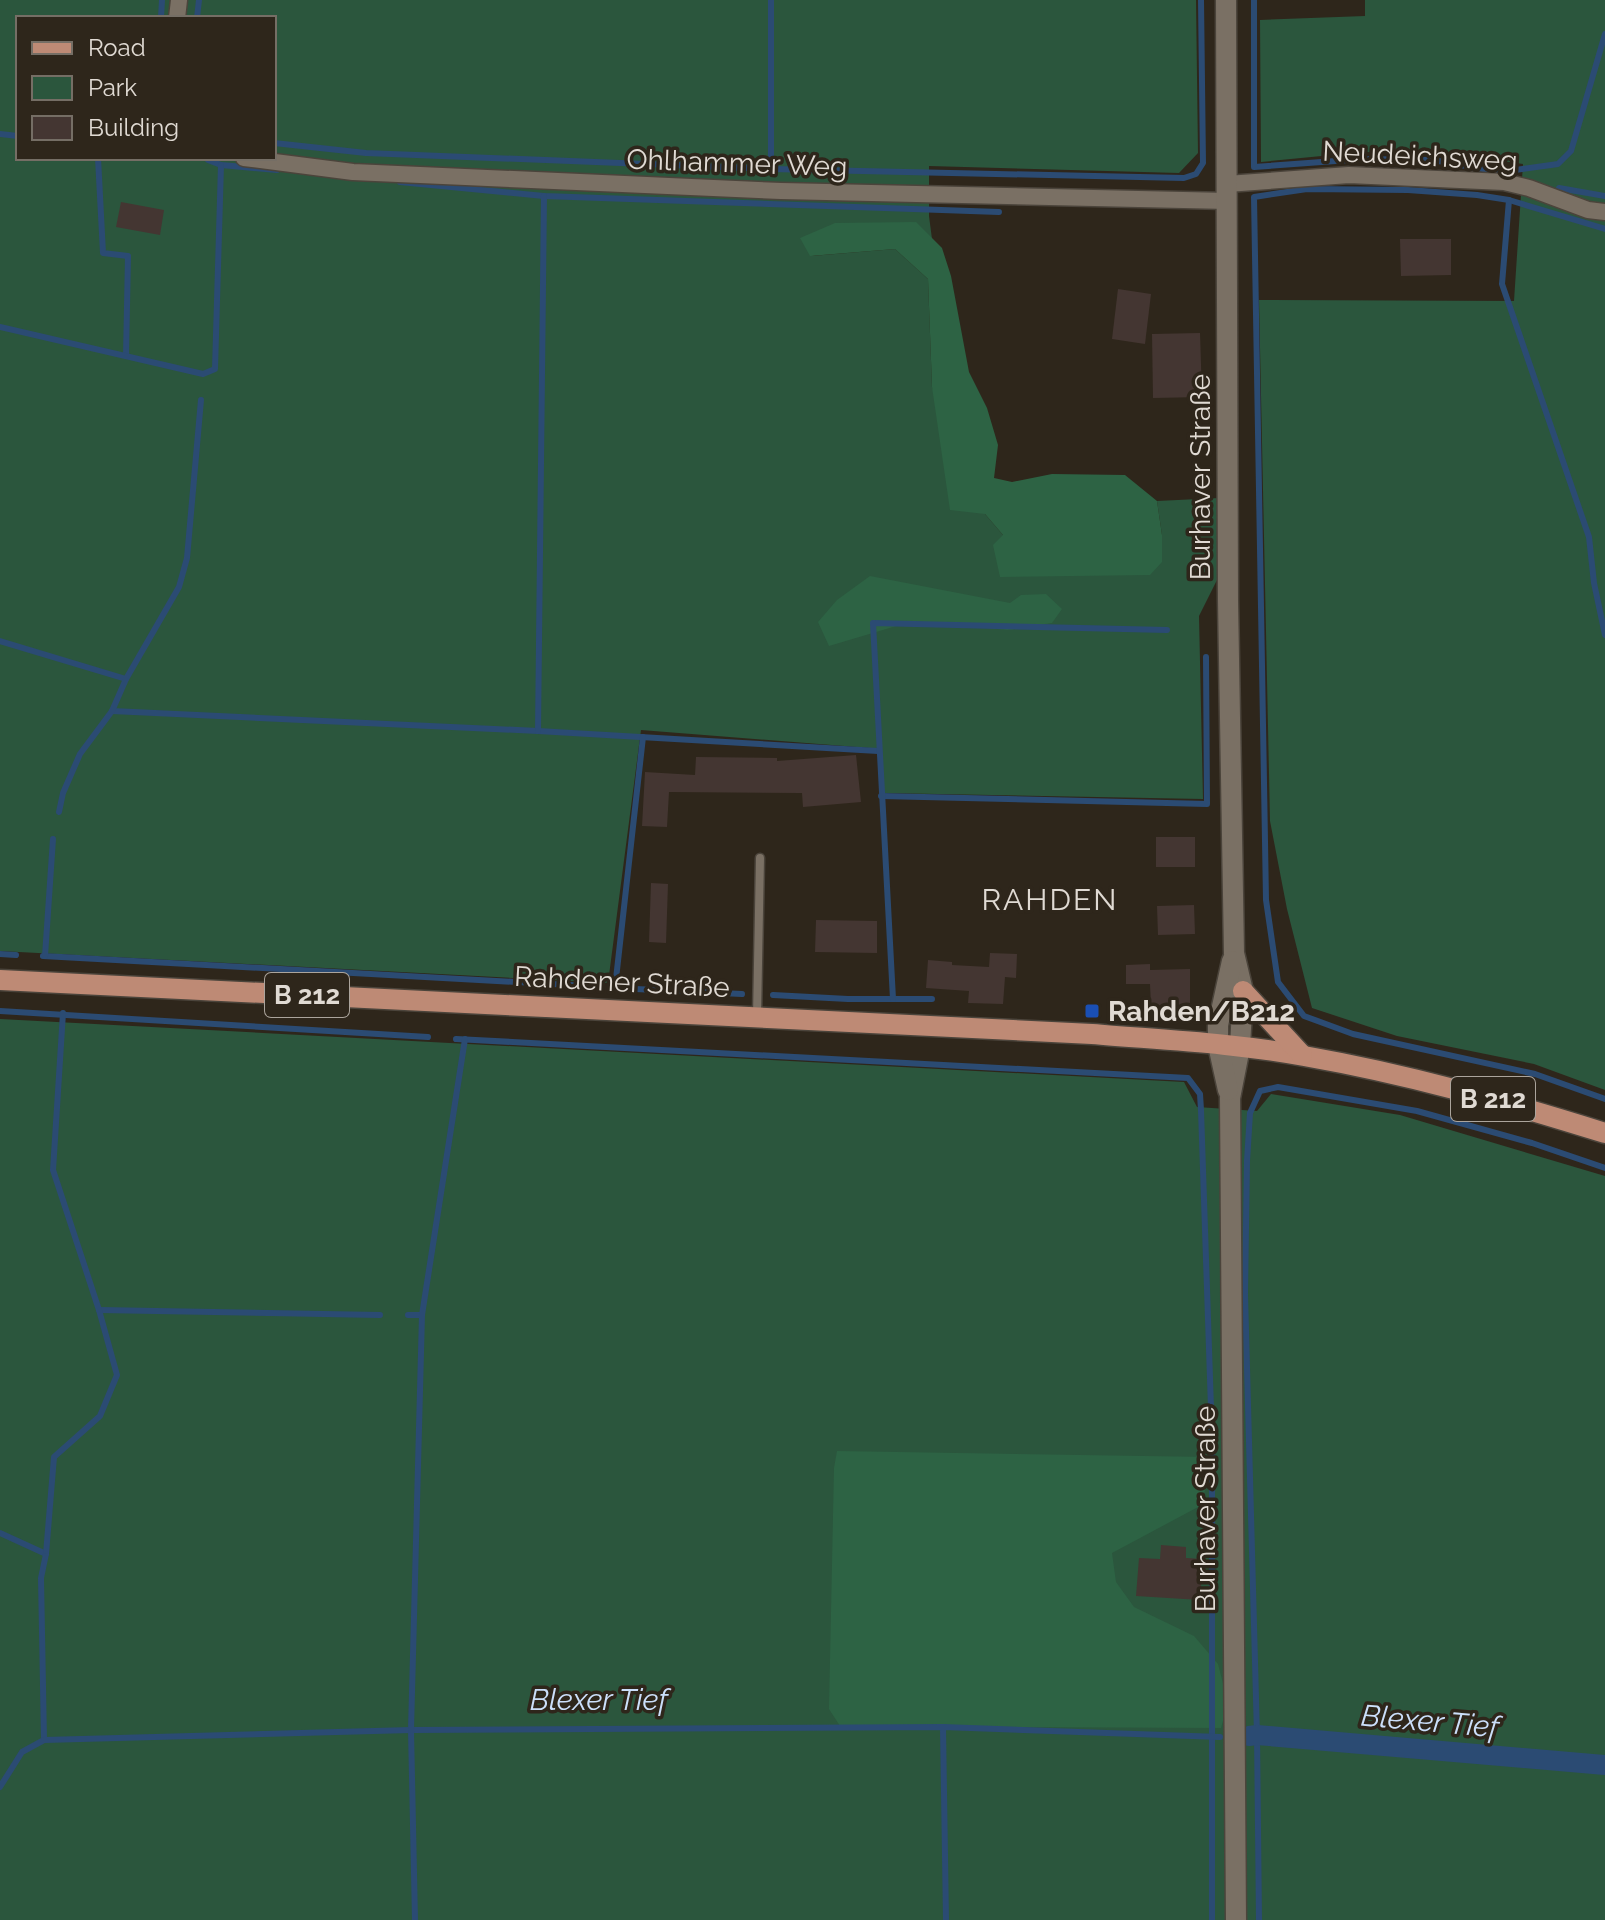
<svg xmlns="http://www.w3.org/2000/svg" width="1605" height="1920" font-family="Raleway,sans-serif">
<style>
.green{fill:#2b563d;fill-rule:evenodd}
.forest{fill:#2d6344}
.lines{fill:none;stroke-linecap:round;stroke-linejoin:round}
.stream{stroke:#2b4b73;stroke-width:6}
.canal{stroke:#2b4b73;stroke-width:20}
.building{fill:#443632}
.lane-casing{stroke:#4b443b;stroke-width:11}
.street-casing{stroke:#4b443b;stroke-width:19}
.secondary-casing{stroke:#4b443b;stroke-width:23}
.primary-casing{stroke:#4b443b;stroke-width:23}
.lane{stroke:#7a7064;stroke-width:8}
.street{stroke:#7a7064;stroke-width:16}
.secondary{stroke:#7a7064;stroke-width:20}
.primary{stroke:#be8a75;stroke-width:20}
.transit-dot{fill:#1a4fb4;stroke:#2e261b;stroke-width:3}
.labels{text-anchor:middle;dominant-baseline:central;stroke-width:7;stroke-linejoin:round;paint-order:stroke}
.shield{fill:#2e261b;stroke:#aba49c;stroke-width:2}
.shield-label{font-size:26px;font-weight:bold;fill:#e0dad3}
.street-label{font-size:28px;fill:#e0dad3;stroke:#2e261b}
.poi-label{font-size:28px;font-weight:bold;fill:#e0dad3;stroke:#2e261b;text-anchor:start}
.neighbourhood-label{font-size:30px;letter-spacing:2px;fill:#e0dad3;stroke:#2e261b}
.water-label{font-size:30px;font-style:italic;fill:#cbdffa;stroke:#2e261b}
</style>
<rect width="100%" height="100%" fill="#2e261b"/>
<g class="green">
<path d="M0,0h1196l2,153 -19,20 -250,-7v50l3,23 -17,-17 -104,34 84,-7 33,30 4,108 53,127 18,21h159l-5,-34 62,-3 -1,80 -19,38 4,183 -320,-6 -1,-44 -241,-19 -33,253 -608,-32zM18,18h256v140h-256z"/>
<path d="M1365,0h240v1090l-71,-26 -137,-28 -85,-28 -25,-99 -17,-88 -11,-521 255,1 9,-137 -77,-11 -83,-1 -102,10 -1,-142 105,-4z"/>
<path d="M0,1019l1184,63 13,25 60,4 14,-17 129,21 205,61v744h-1605z"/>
</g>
<g class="forest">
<path d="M916,222l26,26 9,28 18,96 18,36 11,37 -4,33 18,4 40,-8 73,1 32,26 5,34v27l-12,13 -150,2 -7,-32 10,-10 -18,-21 -35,-4 -18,-123 -4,-108 -33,-30 -85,7 -10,-18 35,-15z"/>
<path d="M870,576l140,27 11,-8 25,-1 16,15 -10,14 -44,7 -95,-9 -84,25 -11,-24 19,-22z"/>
<path d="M837,1451l372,6 5,12 -16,38 -86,46 4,29 18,25 60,29 24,28 10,39 -7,25 -381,-2 -11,-17 5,-241z"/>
</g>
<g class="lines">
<g class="stream">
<path d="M1254,0v167l109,-8 70,1 67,12 58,-8 13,-13 34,-117"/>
<path d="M161,18l1,-18"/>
<path d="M197,18l2,-18"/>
<path d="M0,134l18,2"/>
<path d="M274,143l92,10 405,16 413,9 12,-4 7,-11 -2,-163"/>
<path d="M98,158l5,95 25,3 -2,100"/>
<path d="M208,160l13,5 56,5"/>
<path d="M771,169v-169"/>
<path d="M400,182l144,14 455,16"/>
<path d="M1559,188l46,8"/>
<path d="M1509,200l-7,84 87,253 5,46 11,52"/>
<path d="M1605,229l-96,-29 -32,-5 -69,-5 -101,-1 -53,8 12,703 12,82 26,34 49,18 182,40 70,25"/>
<path d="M0,327l203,47 12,-5 6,-204"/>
<path d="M0,641l126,38"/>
<path d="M112,711l426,20 340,20"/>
<path d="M538,731l6,-535"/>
<path d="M881,796l326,8 -1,-147"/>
<path d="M59,812l4,-19 17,-39 32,-43 14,-32 53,-92 8,-29 14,-158"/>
<path d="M0,954l16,1"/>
<path d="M43,956l545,30"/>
<path d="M45,956l8,-117"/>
<path d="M614,988l128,6"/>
<path d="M615,988l28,-251"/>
<path d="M773,995l75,4h84"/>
<path d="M893,999l-20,-376 294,7"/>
<path d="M0,1011l428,26"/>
<path d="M456,1039l732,39 12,16 1,16 11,328v482"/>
<path d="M99,1310l281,5"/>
<path d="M408,1315h14"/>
<path d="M0,1533l46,21"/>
<path d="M943,1727l3,193"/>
<path d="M44,1740l-3,-162 5,-24 8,-97 46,-41 17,-41 -18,-65 -46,-140 10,-157"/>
<path d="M0,1787l22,-35 22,-12 367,-10 532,-3 277,10"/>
<path d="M415,1920l-4,-190 11,-415 43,-276"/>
<path d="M1259,1920l-2,-185 -12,-441 2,-133 3,-48 10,-22 18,-4 139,24 115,32 73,25"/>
</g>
<path class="canal" d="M1249,1736l8,-1 348,30"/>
</g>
<g class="building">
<path d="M121,202l43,8 -4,25 -44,-8z"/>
<path d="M1400,239h51v36l-50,1z"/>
<path d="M1118,289l33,5 -6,50 -33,-5z"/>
<path d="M1200,333l2,64 -49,1 -1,-64z"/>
<path d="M856,755l5,47 -58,5 -1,-14 -133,-1 -2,35 -25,-1 3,-54 50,3 1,-18 81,1v3z"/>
<rect x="1156" y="837" width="39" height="30"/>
<path d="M651,883l17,1 -2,59 -17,-1z"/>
<path d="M1194,905l1,29 -37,1 -1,-29z"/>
<path d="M816,920l61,1v32l-62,-1z"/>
<path d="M990,953l27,1 -1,24 -11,-1 -2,27 -35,-1 1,-12 -43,-3 2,-28 24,2v3l37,2z"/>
<path d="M1150,964v6l40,-1v36l-39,1 -1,-22h-24v-19z"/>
<path d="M1161,1545l25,2v11l17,1 -3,41 -64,-4 3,-38 21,1z"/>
</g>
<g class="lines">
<defs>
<path id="lane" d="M757,1016l3,-158"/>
<g id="street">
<path d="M177,18l2,-18"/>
<path d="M244,158l109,14 428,19 447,10"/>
<path d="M1227,184l122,-9 155,7 25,6 59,22 17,2"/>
</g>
<g id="secondary">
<path d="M1226,0l2,600 6,353 9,38 -3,56 -10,51 6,822"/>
<path d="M1228,1090l-10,-45v-20l14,-64"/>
</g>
<g id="primary">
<path d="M0,980l1092,54c71,6 143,9 212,22 103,18 202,46 301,77"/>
<path d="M1243,991l59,64"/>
</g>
</defs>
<use href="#lane" class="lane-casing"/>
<use href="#street" class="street-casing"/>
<use href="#secondary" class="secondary-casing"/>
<use href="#primary" class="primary-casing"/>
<use href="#lane" class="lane"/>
<use href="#street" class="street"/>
<use href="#secondary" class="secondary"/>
<use href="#primary" class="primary"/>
</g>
<rect class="transit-dot" x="1084" y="1003" width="16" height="16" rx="4"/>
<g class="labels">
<g class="shield">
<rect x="265" y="973" width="84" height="44" rx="6"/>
<rect x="1451" y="1077" width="84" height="44" rx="6"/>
</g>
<g class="shield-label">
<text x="307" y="995">B 212</text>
<text x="1493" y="1099">B 212</text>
</g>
<g class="street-label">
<text transform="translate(1420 156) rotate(3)">Neudeichsweg</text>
<text transform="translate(737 163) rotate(2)">Ohlhammer Weg</text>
<text transform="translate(1200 477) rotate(-90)">Burhaver Straße</text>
<text transform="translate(622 982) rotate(3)">Rahdener Straße</text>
<text transform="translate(1205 1509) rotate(-90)">Burhaver Straße</text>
</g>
<g class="poi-label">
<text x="1108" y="1011">Rahden/B212</text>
</g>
<g class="neighbourhood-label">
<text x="1050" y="899">RAHDEN</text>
</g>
<g class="water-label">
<text x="599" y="1699">Blexer Tief</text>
<text transform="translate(1430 1721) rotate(5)">Blexer Tief</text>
</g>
</g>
<rect x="16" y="16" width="260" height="144" fill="#2e261b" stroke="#756e65" stroke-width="2"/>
<rect x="32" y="42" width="40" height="12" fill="#be8a75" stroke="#756e65" stroke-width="2"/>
<text x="88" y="56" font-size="24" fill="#e0dad3">Road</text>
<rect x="32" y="76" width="40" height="24" fill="#2b563d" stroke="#756e65" stroke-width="2"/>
<text x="88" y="96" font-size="24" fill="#e0dad3">Park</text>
<rect x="32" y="116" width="40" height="24" fill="#443632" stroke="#756e65" stroke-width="2"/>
<text x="88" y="136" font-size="24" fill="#e0dad3">Building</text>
</svg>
